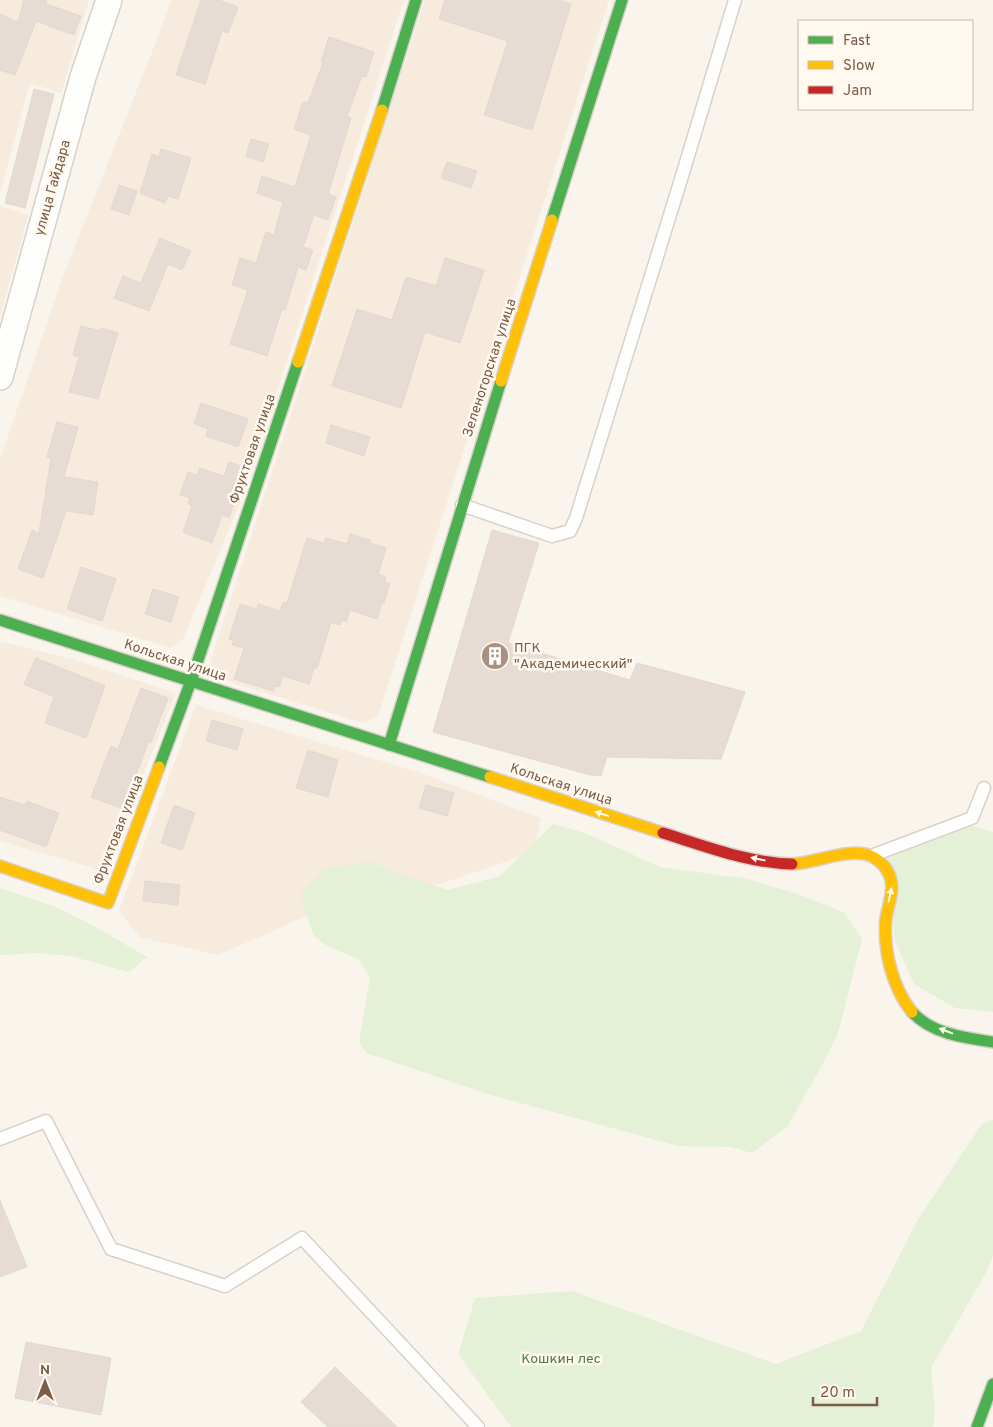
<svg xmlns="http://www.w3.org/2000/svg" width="993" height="1427" font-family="Overpass,sans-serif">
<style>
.residential{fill:#f6ebdc}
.green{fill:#e4f1d6}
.building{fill:#e6dcd3;stroke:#e3d8ce}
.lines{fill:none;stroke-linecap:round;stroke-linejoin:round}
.lane-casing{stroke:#d8d0c9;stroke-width:15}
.street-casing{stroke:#d8d0c9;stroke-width:28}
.fast-casing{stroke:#d9d0c8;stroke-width:14}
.slow-casing{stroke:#d9d0c8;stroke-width:14}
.jam-casing{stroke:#d9d0c8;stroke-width:14}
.lane{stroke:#fefefc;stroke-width:12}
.street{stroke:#fefefc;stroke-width:25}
.fast{stroke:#4caf50;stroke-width:11}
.slow{stroke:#ffc107;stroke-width:11}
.jam{stroke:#c62828;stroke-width:11}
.oneway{fill:#fff9ef}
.labels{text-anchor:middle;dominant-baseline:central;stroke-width:5;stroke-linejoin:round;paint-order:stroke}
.street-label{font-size:14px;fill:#7c5b47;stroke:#fff9ef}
.poi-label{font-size:14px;fill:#7c5b47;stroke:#fff9ef;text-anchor:start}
.park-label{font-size:14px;fill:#4d7d3c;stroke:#fff9ef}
</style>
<rect width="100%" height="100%" fill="#f9f5ed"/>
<g class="residential">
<path d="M0,0h89l-28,93 -31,-10 -30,110z"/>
<path d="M171,0h233l-161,496 -60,143 -12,9 -171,-52v-137l66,-191 90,-226z"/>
<path d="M425,0h184l-231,716 -15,7 -146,-45 -7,-15z"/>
<path d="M0,206l28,9 -28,102z"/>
<path d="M0,641l74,19 102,33 -72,178 -104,-30z"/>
<path d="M196,705l225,68 120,45 -7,34 -103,35 -97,17 -116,51 -78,-18 -21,-26z"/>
</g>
<g class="green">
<path d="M553,824l32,9 75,34 89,12 57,18 39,16 17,26 -24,94 -18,36 -33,58 -35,26 -21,-6 -53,-1 -184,-50 -128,-43 -7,-12 11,-63 -11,-18 -33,-15 -12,-9 -14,-41 24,-26 47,-8 15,8 62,21 52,-14z"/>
<path d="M973,826l20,6v180l-38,-4 -41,-24 -19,-43 -7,-83z"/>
<path d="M0,888l56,19 38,19 53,31 -18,15 -59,-16 -31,-3 -39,2z"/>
<path d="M993,1120v135l-6,16 -56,97 4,43 -2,16h-422l-53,-73 17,-56 97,-7 204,73 85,-33 56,-110 65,-97z"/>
</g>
<g class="building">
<path d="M24,0h23l-1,4 35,12 -7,19 -38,-14 -21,54 -15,-5v-56l18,8z"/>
<path d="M201,0h18l19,7 -10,26 -6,-2 -17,53 -29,-9z"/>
<path d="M445,0h113l13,4 -39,126 -48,-15 24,-74 -69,-22z"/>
<path d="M329,37l45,15 -8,25 -4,-1 -15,40 4,2 -23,76 8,3 -8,23 -14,-5 -11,32 10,3 -7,20 -8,-3 -13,43 -3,-1 -15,47 -37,-12 18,-54 -16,-5 8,-27 16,5 10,-31 8,3 9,-33 -26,-9 5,-17 33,11 16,-52 -17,-6 9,-27 5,1 15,-40 -2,-1z"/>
<path d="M34,89l20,5 -29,114 -20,-5z"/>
<path d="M251,139l18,5 -6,18 -17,-6z"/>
<path d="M161,149l30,9 -13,41 -10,-3 -3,7 -25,-10 12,-39 7,3z"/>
<path d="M447,162l30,9 -6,17 -30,-10z"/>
<path d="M119,185l18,6 -8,24 -18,-6z"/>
<path d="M160,238l31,13 -9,19 -14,-6 -19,47 -35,-13 9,-22 18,7z"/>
<path d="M445,258l39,12 -24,73 -35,-11 -24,76 -69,-22 25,-77 35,11 14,-43 30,9z"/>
<path d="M81,326l19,5 1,-3 17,5 -20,66 -29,-7 10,-35 -6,-2z"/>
<path d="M201,403l47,16 -10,28 -32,-11 2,-7 -14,-5z"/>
<path d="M57,422l21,5 -14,50 34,5 -5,33 -27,-4 -23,67 -25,-9 14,-39 7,3 12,-75 -4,-1z"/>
<path d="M331,425l39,12 -6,19 -38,-13z"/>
<path d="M229,462l17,6 -17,50 -7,-3 -10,28 -29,-11 9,-27 -4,-1 2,-6 -10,-3 8,-23 9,3 3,-7 24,8z"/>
<path d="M492,530l47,13 -31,100 122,37 7,-17 108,29 -24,67 -114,-2 -6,19 -6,-1 -1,1 -161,-44z"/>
<path d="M350,534l20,6v3l16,5 -8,26 8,3 -1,5 5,1 -6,20 -2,-1 -5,17 -27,-9 -4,12 -4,-2 -2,5 -9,-3 -14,46h-3l-5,16 -26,-8 -4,11 -4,-1 -2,5 -39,-12 10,-31 -12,-3 2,-4 -5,-2 11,-35 17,5 1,-5 22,7 3,-9 4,1 20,-65 17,5 2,-5 21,6z"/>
<path d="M81,567l35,12 -14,42 -35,-12z"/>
<path d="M153,589l26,8 -8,25 -26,-8z"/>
<path d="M36,658l69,28 -19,52 -41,-15 9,-26 -30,-13z"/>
<path d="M141,688l27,10 -17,44 -2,-1 -26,68 -32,-12 20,-51 7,3z"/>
<path d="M212,720l31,9 -6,21 -31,-9z"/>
<path d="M308,750l30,10 -10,37 -32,-9z"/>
<path d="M426,785l28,8 -7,23 -28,-8z"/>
<path d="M0,797l25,8 2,-4 32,12 -13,34 -46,-17z"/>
<path d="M174,805l21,8 -13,37 -21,-7z"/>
<path d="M145,881l35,4 -2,20 -35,-4z"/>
<path d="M0,1200l27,67 -27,10z"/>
<path d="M26,1342l85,16 -10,57 -86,-17z"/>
<path d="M335,1367l62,60h-69l-27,-25z"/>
</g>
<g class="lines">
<defs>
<g id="lane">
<path d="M462,505l90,31 18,-5 6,-13 106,-342 53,-176"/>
<path d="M871,856l101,-38 12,-30"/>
<path d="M0,1139l46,-18 65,128 114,37 77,-48 176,189"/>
</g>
<path id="street" d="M0,377l83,-300 26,-77"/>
<g id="fast">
<path d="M382,110l34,-110"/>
<path d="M552,220l70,-220"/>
<path d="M0,620l490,157"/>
<path d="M389,745l112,-364"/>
<path d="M159,767l32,-86 107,-319"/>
<path d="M912,1012c20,22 53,26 81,30"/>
<path d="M977,1427l16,-43"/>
</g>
<g id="slow">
<path d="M298,362l84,-252"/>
<path d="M501,381l51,-161"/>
<path d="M490,777l173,56"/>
<path d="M792,864c24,-1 49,-14 73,-10 12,3 23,13 26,26 3,12 -3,26 -5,38 -3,32 6,69 26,94"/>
<path d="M0,866l108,37 51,-136"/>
</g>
<path id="jam" d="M663,833c42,13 85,30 129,31"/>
</defs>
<use href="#lane" class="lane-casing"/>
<use href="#street" class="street-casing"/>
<use href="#fast" class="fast-casing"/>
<use href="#slow" class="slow-casing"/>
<use href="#jam" class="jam-casing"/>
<use href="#lane" class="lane"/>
<use href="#street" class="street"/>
<use href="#fast" class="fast"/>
<use href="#slow" class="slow"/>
<use href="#jam" class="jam"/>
</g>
<defs><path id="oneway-solid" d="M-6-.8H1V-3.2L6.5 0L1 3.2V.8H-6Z" transform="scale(1.25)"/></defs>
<g class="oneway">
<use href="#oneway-solid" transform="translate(602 814) rotate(-162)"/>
<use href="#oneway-solid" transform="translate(758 859) rotate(-168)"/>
<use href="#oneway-solid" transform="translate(890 895) rotate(-78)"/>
<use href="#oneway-solid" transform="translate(946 1031) rotate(-159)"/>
</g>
<defs>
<symbol id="building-disc" viewBox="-11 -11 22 22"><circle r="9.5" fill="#a89181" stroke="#fff9ef"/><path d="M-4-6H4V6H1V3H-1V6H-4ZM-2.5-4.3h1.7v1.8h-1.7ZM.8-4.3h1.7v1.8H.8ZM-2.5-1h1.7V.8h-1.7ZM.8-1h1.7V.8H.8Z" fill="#fff"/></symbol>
</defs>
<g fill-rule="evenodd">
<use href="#building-disc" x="479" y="640" width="32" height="32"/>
</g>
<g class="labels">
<g class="street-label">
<text transform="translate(53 188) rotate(-74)">улица Гайдара</text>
<text transform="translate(490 368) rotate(-72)">Зеленогорская улица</text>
<text transform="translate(253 449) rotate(-71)">Фруктовая улица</text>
<text transform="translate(175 661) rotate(18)">Кольская улица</text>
<text transform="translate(561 785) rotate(18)">Кольская улица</text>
<text transform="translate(119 830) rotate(-69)">Фруктовая улица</text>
</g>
<g class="poi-label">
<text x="514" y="648">ПГК<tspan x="514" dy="16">"Академический"</tspan></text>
</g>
<g class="park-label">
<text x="561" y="1359">Кошкин лес</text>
</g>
</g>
<rect x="798" y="20" width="175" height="90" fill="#fff9ef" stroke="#cbbaac"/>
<rect x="808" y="36" width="25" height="8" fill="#4caf50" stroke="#cbbaac"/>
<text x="843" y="45" font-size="15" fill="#7c5b47">Fast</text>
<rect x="808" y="61" width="25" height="8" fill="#ffc107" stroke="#cbbaac"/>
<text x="843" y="70" font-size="15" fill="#7c5b47">Slow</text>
<rect x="808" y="86" width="25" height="8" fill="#c62828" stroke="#cbbaac"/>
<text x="843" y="95" font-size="15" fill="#7c5b47">Jam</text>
<g transform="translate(45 1382)" stroke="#fff9ef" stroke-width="4" paint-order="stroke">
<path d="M0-4L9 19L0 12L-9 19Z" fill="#7c5b47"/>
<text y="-8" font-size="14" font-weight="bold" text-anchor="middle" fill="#7c5b47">N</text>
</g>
<path d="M813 1397v8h64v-8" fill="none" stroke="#7c5b47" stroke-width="2.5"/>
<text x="820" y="1397" font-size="15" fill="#7c5b47" stroke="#fff9ef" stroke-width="4" paint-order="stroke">20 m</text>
</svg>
